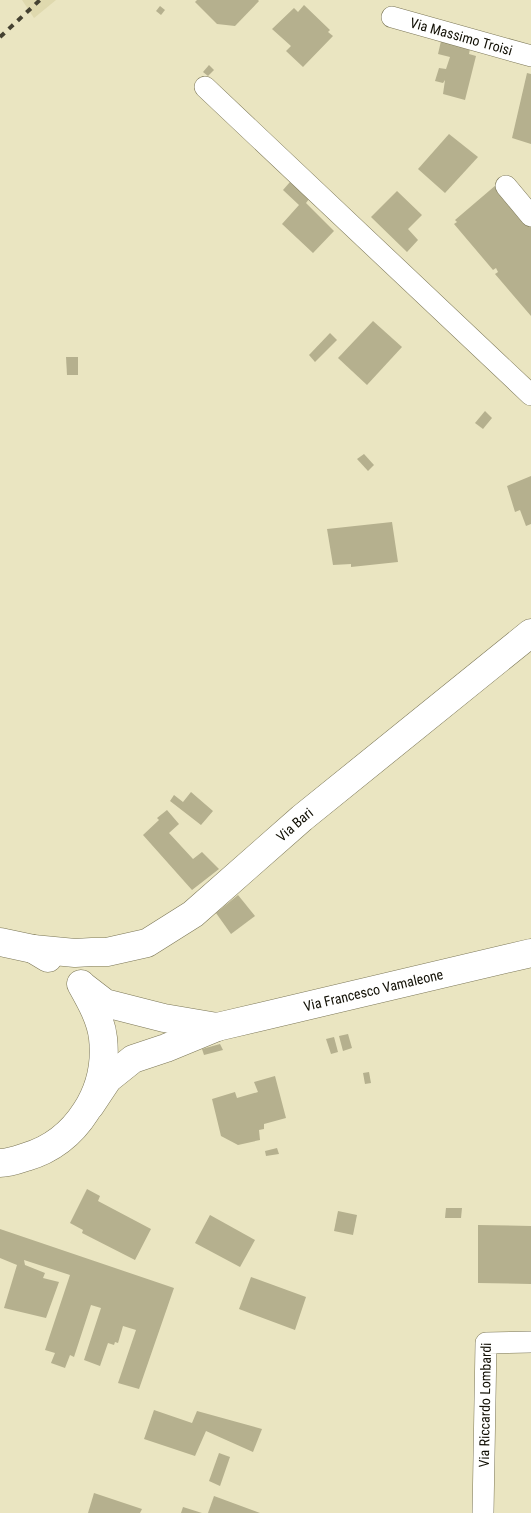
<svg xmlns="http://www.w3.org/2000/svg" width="531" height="1513" font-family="'Roboto Condensed',sans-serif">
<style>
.built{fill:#dfd9ae}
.building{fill:#b5b08e}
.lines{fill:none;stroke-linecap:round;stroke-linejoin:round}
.street-casing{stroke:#7b7656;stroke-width:22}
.secondary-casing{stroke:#7b7656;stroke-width:29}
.street{stroke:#fff;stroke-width:21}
.secondary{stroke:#fff;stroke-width:28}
.rail{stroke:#444131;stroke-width:4;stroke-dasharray:6 6;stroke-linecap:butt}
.labels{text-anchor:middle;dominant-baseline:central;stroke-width:5;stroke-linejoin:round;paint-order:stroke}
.street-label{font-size:14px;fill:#110f04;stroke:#fff}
</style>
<rect width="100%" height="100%" fill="#eae5c1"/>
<path class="built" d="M22,0h34l-22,18z"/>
<g class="building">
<path d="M197,0h61l1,1 -24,25 -18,-2 -22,-22z"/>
<path d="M304,5l26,25 -2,2 5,4 -30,31 -17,-16 5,-5 -19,-17 22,-21 4,4z"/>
<path d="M160,6l5,4 -4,5 -5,-4z"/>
<path d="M441,41l29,8 -1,5 7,2 -11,44 -22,-6 2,-14 -2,3 -8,-2 4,-13 7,1 4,-12 -12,-3z"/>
<path d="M209,65l5,5 -6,6 -5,-4z"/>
<path d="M527,73l4,1v70l-19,-6z"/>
<path d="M449,134l29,23 -33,36 -27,-24z"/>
<path d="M290,182l19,17 -3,4 28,28 -21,22 -31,-29 17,-19 -16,-15z"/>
<path d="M496,185l35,41v90l-36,-42 3,-2 -2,-4 -3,2 -39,-46 3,-2 -2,-2z"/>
<path d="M397,191l25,24 -14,14 10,11 -11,12 -36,-35z"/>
<path d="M373,321l29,26 -35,38 -29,-27z"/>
<path d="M330,333l7,7 -22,22 -6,-7z"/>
<path d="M66,357h12v18h-11z"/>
<path d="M485,411l7,7 -9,11 -8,-6z"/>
<path d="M364,454l10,11 -6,6 -11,-12z"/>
<path d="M531,476v48l-5,2 -6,-16 -5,2 -8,-26z"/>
<path d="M392,522l6,40 -47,5v-3l-18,1 -6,-36z"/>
<path d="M191,792l22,19 -12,14 -31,-24 4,-6 9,7z"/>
<path d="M167,810l12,14 -10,9 24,26 9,-7 17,17 -27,21 -49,-55 16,-15 -2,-2z"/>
<path d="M238,895l17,21 -24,18 -15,-21z"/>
<path d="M348,1034l4,14 -9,3 -4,-15z"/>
<path d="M334,1037l4,15 -7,2 -5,-15z"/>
<path d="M220,1044l3,6 -19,5 -2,-6z"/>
<path d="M369,1072l2,11 -6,1 -2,-11z"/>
<path d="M275,1076l11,42 -22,6v5l-5,1 1,10 -22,5 -17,-9 -9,-37 23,-7 2,6 21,-6 -4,-10z"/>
<path d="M277,1148l2,6 -13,2 -1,-5z"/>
<path d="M87,1189l13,7 -2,5 53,28 -16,31 -53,-27 1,-3 -13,-7z"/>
<path d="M446,1208h16l-1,10h-16z"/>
<path d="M338,1211l19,4 -4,20 -19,-4z"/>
<path d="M210,1215l45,25 -15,27 -45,-24z"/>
<path d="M478,1225l53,1v58l-53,-1z"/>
<path d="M0,1229l174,59 -35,101 -21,-6 18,-53 -13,-4 -5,17 -3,-1 -1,3 -6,-2 -8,23 -16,-6 17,-52 -10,-3 -17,52 -4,-2 -5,13 -14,-5 4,-10 -10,-3 25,-75 -46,-15 1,5 20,8 -2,5 16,4 -13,36 -42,-10 13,-43 -17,-7z"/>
<path d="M251,1277l55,20 -11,33 -56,-21z"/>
<path d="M154,1410l38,13 5,-12 65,18 -9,23 -47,-21 -11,25 -51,-17z"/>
<path d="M219,1453l11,4 -10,29 -11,-5z"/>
<path d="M94,1493l48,16 -2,4h-52z"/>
<path d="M214,1496l46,17h-52z"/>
<path d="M183,1507l19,6h-21z"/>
</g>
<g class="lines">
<defs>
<g id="street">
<path id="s1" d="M392,17l139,39"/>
<path d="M205,87l326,308"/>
<path d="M506,186l25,30"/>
<path id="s2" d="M483,1513l3,-170 45,-1"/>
</g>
<g id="secondary">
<path d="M0,942l33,7 15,9"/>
<path id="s3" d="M33,949l42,4 17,-1h15l40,-9 46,-29 109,-96 229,-185"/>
<path d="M83,986l22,17 59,15 53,9"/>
<path id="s4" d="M90,1106l18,-27 25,-20 33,-11 51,-21 314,-74"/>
<path d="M0,1163c9,0 17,-3 26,-6 51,-15 83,-67 77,-119 -2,-19 -13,-38 -22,-54"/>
</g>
</defs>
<use href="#street" class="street-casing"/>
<use href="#secondary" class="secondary-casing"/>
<use href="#street" class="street"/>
<use href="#secondary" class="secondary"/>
<path class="rail" d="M0,37l40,-37"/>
</g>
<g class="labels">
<g class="street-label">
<text stroke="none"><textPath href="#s1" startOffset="72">Via Massimo Troisi</textPath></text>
<text stroke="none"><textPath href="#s3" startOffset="305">Via Bari</textPath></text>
<text stroke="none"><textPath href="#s4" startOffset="315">Via Francesco Vamaleone</textPath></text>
<text stroke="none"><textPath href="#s2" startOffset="108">Via Riccardo Lombardi</textPath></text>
</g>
</g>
</svg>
